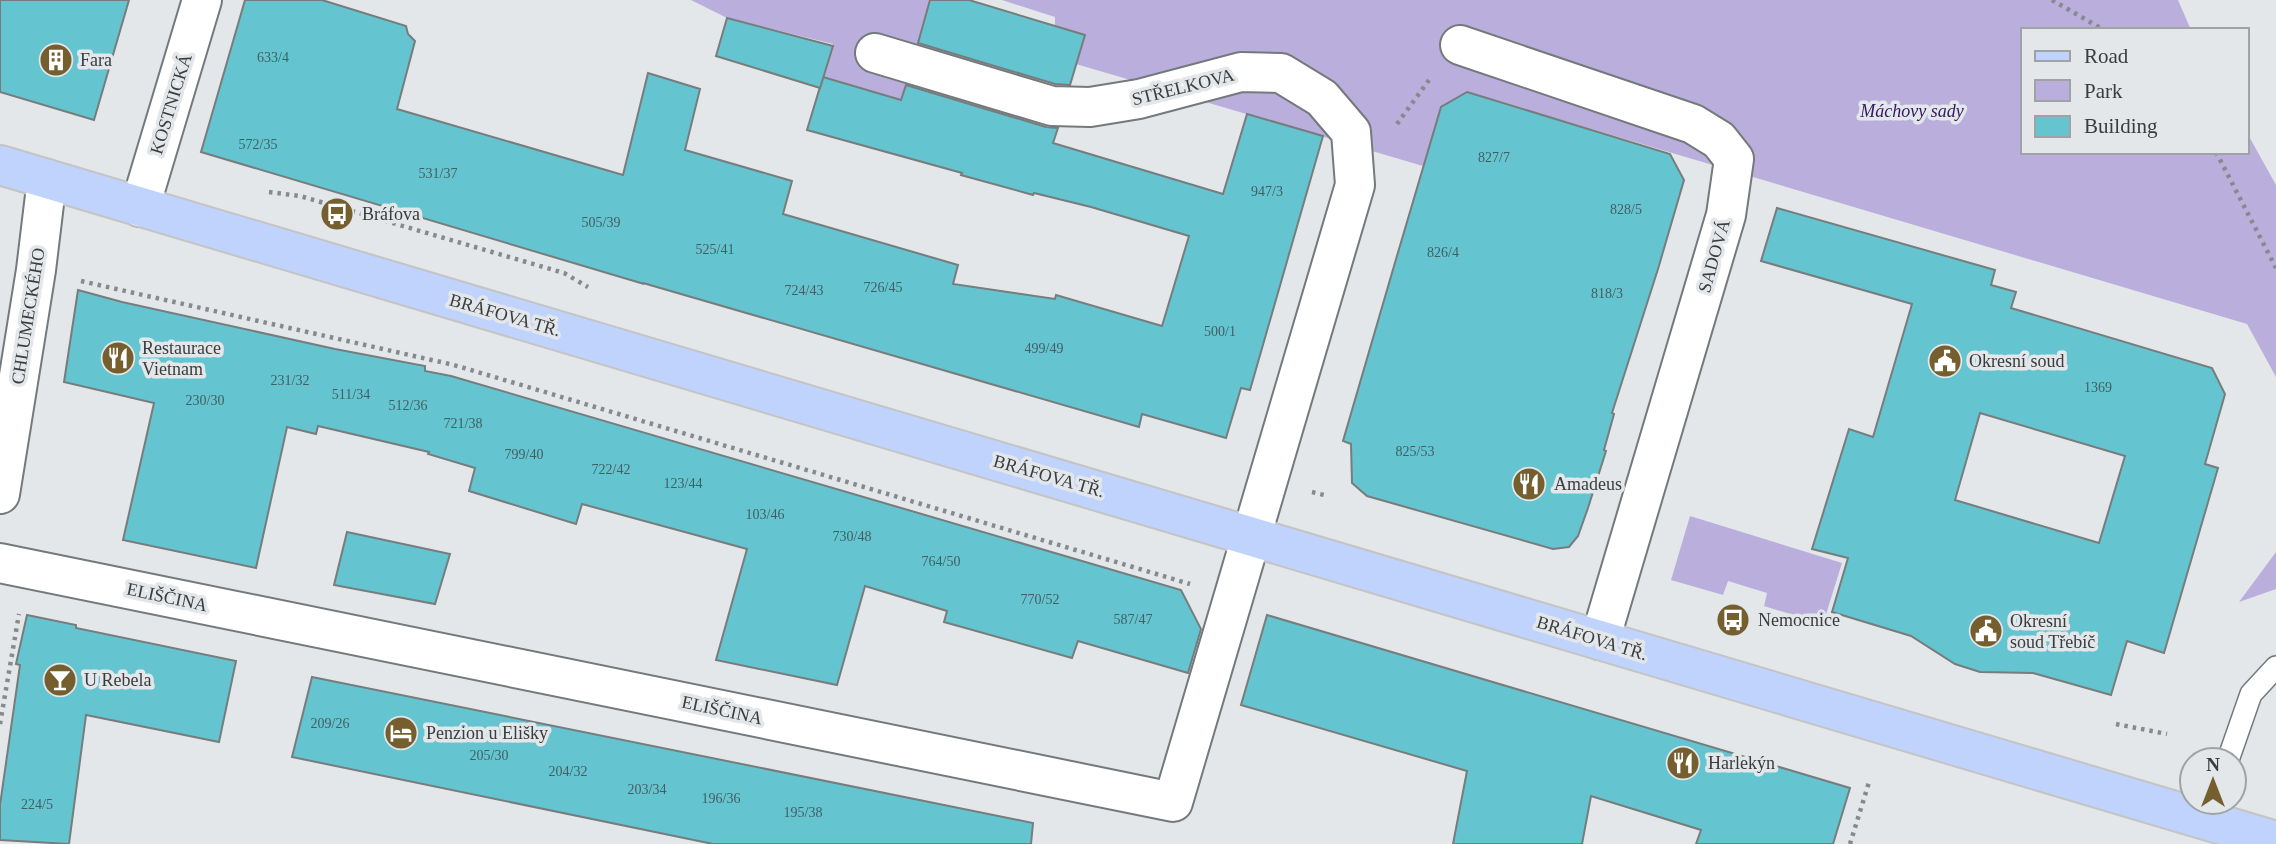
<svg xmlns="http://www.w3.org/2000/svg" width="2276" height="844" font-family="'Times New Roman',serif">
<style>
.green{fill:#baafdc}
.building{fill:#64c5d1;stroke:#777c7d;stroke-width:2;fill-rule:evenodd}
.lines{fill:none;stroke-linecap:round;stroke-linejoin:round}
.service-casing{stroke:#74797b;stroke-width:24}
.minor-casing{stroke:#74797b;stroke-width:42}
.primary-casing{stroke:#c4c4c5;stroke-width:42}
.path{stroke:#878a8c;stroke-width:4.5;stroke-dasharray:3.5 5;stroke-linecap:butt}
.service{stroke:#fff;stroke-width:21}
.minor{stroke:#fff;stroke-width:38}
.primary{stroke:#bfd3fd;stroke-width:38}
.labels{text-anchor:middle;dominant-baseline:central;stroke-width:7;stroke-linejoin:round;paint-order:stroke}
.number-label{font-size:14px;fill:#445e62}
.poi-label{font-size:18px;fill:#3a3c3d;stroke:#e3e7ea;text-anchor:start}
.street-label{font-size:18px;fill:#3a3c3d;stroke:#e3e7ea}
.park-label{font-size:18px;font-style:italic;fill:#351963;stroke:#e3e7ea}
</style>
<rect width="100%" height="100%" fill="#e3e7ea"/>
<g class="green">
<path d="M691,0h239l-10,37 120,36 -16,62 -201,-58 10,-33 -106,-26z"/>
<path d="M1002,0h1176l13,30h-169v122h224v-21l30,54v192l-29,-53 -780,-232 -26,15 -18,59 -347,-102 9,-29 -30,-8v-10z"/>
<path d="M1690,516l152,47 -19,61 -59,-18 3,-13 -39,-12 -5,14 -52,-15z"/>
<path d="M2276,552v37l-37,13z"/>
</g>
<g class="building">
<path d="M0,0h129l-35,120 -94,-28z"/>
<path d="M245,0h77l84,26 2,8 7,7 -18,68 226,66 25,-102 52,16 -15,61 107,31 -9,33 175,51 -5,19 102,15 1,-4 106,31 27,-90 -98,-29 -57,-14 -1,2 -72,-20 1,-2 -155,-43 16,-53 78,23 5,-15 140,42 12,1 -5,15 170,51 24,-80 76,22 -73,254 -9,-2 -15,50 -84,-24 -3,13 -496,-144 1,1 -443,-132z"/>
<path d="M930,0h39l116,35 -15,50 -15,-1 -137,-41z"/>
<path d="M727,18l106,28 -13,42 -104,-32z"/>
<path d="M1467,92l203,62 14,26 -26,89 -46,144 2,1 -10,36 2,1 -18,57 -10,28 -9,11 -16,2 -186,-53 -15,-13 -1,-39 -8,-3 51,-175 47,-159z"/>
<path d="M1777,208l218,62 -4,15 25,7 -5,16 201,60 13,26 -20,70 13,4 -54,185 -37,-12 -16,54 -78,-22 -53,-1 -25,-8 -44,-28 -79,-24 16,-54 -36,-9 37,-120 24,8 39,-133 -151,-43zM1980,413l145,43 -26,87 -144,-43z"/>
<path d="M78,290l44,12 213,47 90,17v5l26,5 730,214 20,39 -13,44 -110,-32 -6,17 -128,-36 3,-11 -82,-25 -28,99 -121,-25 31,-111 -165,-45 -6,20 -107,-33 6,-23 -47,-14 1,-2 -111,-26 -2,8 -29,-7 -31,141 -133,-28 31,-137 -90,-21z"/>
<path d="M347,532l103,22 -15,50 -101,-19z"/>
<path d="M27,615l49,10v3l160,33 -17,81 -133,-27 -17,129 -69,-4v-35l20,-140 -4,-1z"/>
<path d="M1267,615l583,173 -17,56h-137l5,-14 -110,-34 -9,48h-129l14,-73 -226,-66z"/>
<path d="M312,677l721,146 -2,21h-318l-421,-87z"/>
</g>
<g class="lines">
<defs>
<path id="service" d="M2228,760l23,-66 25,-27"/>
<g id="minor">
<path d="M1460,45l233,79 26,16 15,19 -8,56 -126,425"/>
<path d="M140,207l62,-207"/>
<path d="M0,494l36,-224 11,-91"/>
<path d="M0,563l1173,239 182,-617 -4,-53 -29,-34 -41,-25 -40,-1 -102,27 -49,8 -38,-1 -177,-53"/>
</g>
<path id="primary" d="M0,165l2276,676"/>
</defs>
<use href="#service" class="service-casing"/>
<use href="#minor" class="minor-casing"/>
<use href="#primary" class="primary-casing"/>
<g class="path">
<path d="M2052,0l52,30"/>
<path d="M1397,124l32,-44"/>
<path d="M2216,152l60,116"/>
<path d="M269,192l31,4 264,77 24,14"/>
<path d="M81,281l373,84 736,219"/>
<path d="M1312,492l16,4"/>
<path d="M0,724l19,-110"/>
<path d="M2116,724l51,10"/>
<path d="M1850,844l20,-65"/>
</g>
<use href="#service" class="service"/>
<use href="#minor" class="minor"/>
<use href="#primary" class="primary"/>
</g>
<defs>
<symbol id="building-disc" viewBox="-11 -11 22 22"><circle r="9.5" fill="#755f2f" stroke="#e3e7ea"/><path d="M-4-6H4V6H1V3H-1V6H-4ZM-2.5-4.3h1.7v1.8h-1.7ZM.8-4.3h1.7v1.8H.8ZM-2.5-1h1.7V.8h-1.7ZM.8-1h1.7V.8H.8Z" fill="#fff"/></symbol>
<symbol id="bus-disc" viewBox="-11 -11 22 22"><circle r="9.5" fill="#755f2f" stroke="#e3e7ea"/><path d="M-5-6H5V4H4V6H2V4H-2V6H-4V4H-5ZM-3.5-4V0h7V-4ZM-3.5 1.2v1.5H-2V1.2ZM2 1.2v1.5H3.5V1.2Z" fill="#fff"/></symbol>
<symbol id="restaurant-disc" viewBox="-11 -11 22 22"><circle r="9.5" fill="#755f2f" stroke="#e3e7ea"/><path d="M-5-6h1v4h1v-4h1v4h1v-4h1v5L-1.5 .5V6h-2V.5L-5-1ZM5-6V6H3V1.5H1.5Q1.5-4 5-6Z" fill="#fff"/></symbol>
<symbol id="civic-disc" viewBox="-11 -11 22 22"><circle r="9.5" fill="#755f2f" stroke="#e3e7ea"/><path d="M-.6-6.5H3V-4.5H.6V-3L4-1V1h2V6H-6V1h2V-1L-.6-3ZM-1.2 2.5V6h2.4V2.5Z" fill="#fff"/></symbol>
<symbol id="bar-disc" viewBox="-11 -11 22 22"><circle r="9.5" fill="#755f2f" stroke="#e3e7ea"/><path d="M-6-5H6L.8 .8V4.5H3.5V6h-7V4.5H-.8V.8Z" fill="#fff"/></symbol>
<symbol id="hotel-disc" viewBox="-11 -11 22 22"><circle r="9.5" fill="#755f2f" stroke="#e3e7ea"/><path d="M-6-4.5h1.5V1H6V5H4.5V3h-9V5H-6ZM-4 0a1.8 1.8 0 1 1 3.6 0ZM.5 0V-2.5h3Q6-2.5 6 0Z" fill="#fff"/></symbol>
</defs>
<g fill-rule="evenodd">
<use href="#building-disc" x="37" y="41" width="38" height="38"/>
<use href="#bus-disc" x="318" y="195" width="38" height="38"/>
<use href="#restaurant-disc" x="99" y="339" width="38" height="38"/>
<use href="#civic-disc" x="1926" y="342" width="38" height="38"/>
<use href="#restaurant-disc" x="1510" y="465" width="38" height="38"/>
<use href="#bus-disc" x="1714" y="601" width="38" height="38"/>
<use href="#civic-disc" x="1967" y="612" width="38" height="38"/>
<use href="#bar-disc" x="41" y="661" width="38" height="38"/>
<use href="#hotel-disc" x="382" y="714" width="38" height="38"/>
<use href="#restaurant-disc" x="1664" y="744" width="38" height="38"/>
</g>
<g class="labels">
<g class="number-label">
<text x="273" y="57">633/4</text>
<text x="258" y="144">572/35</text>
<text x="1494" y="157">827/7</text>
<text x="438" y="173">531/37</text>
<text x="1267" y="191">947/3</text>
<text x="1626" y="209">828/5</text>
<text x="601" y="222">505/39</text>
<text x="715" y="249">525/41</text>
<text x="1443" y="252">826/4</text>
<text x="883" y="287">726/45</text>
<text x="804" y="290">724/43</text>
<text x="1607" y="293">818/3</text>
<text x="1220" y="331">500/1</text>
<text x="1044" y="348">499/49</text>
<text x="290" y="380">231/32</text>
<text x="2098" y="387">1369</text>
<text x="351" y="394">511/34</text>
<text x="205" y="400">230/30</text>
<text x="408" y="405">512/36</text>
<text x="463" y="423">721/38</text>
<text x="1415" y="451">825/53</text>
<text x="524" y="454">799/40</text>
<text x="611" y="469">722/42</text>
<text x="683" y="483">123/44</text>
<text x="765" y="514">103/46</text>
<text x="852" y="536">730/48</text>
<text x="941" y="561">764/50</text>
<text x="1040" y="599">770/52</text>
<text x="1133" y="619">587/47</text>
<text x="330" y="723">209/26</text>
<text x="489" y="755">205/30</text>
<text x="568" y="771">204/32</text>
<text x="647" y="789">203/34</text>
<text x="721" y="798">196/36</text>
<text x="37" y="804">224/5</text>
<text x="803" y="812">195/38</text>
</g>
<g class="poi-label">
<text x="80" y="60">Fara</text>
<text x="362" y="214">Bráfova</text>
<text x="142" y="348">Restaurace<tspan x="142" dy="21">Vietnam</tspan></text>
<text x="1969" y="361">Okresní soud</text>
<text x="1554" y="484">Amadeus</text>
<text x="1758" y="620">Nemocnice</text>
<text x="2010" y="621">Okresní<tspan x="2010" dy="21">soud Třebíč</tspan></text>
<text x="84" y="680">U Rebela</text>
<text x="426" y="733">Penzion u Elišky</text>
<text x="1708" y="763">Harlekýn</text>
</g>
<g class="street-label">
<text transform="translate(1183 87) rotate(-14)">STŘELKOVA</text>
<text transform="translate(171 104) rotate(-73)">KOSTNICKÁ</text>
<text transform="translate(1714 256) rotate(-74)">SADOVÁ</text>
<text transform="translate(505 315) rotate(16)">BRÁFOVA TŘ.</text>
<text transform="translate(28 316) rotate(-81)">CHLUMECKÉHO</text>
<text transform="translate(1049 476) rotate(16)">BRÁFOVA TŘ.</text>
<text transform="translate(167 597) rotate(12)">ELIŠČINA</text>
<text transform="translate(1592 638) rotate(17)">BRÁFOVA TŘ.</text>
<text transform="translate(722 710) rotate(12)">ELIŠČINA</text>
</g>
<g class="park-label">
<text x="1912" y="111">Máchovy sady</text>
</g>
</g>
<rect x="2021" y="28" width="228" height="126" fill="#e3e7ea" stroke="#9fa3a5" stroke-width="2"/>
<rect x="2035" y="51" width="35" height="10" fill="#bfd3fd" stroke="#9fa3a5" stroke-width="2"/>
<text x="2084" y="63" font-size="21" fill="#3a3c3d">Road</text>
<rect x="2035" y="80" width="35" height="21" fill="#baafdc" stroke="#9fa3a5" stroke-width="2"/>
<text x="2084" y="98" font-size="21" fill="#3a3c3d">Park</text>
<rect x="2035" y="116" width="35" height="21" fill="#64c5d1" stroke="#9fa3a5" stroke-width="2"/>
<text x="2084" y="133" font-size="21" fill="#3a3c3d">Building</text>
<g transform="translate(2213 781)"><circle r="33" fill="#e3e7ea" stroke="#9fa3a5" stroke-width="2"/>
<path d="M0-5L12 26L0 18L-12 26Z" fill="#755f2f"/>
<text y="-10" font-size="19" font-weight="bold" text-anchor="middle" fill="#3a3c3d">N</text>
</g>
</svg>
